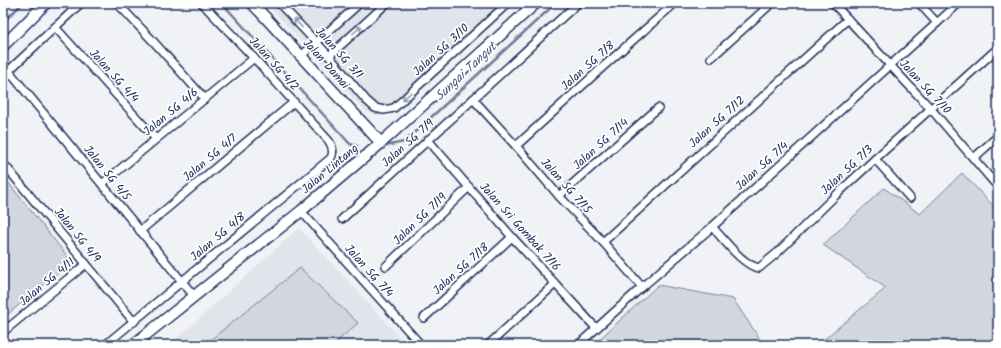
<svg xmlns="http://www.w3.org/2000/svg" width="1001" height="348" font-family="Kalam,sans-serif">
<style>
.built{fill:#e1e4ea}
.green{fill:#d2d6df;stroke:#76829e}
.lines{fill:none;stroke-linecap:round;stroke-linejoin:round}
.stream{stroke:#707c9a;stroke-width:2.5}
.street-casing{stroke:#1b2f5e;stroke-width:10}
.secondary-casing{stroke:#1b2f5e;stroke-width:13}
.street{stroke:#fff;stroke-width:7}
.secondary{stroke:#fff;stroke-width:10}
.oneway{stroke:#8d97ae}
.labels{text-anchor:middle;dominant-baseline:central;stroke-width:3.5;stroke-linejoin:round;paint-order:stroke}
.street-label{font-size:12px;fill:#1b2f5e;stroke:#fff}
.water-label{font-size:13px;font-style:italic;fill:#4c5c81;stroke:#fff}
</style>
<rect width="100%" height="100%" fill="#f1f2f5"/>
<filter id="ink" filterUnits="userSpaceOnUse"><feTurbulence type="fractalNoise" baseFrequency=".025" numOctaves="2"/><feDisplacementMap in="SourceGraphic" scale="8" xChannelSelector="R" yChannelSelector="G"/><feConvolveMatrix kernelMatrix="1 2 1 2 8 2 1 2 1" color-interpolation-filters="sRGB"/></filter>
<g filter="url(#ink)">
<g class="built">
<path d="M266,3h246l-123,112 -22,-2z"/>
<path d="M299,228l108,117h-237z"/>
</g>
<g class="green">
<path d="M962,173l36,38v134h-181l69,-57 -63,-43 61,-57 36,26z"/>
<path d="M3,176l69,86 -64,52 -5,-6z"/>
<path d="M300,268l58,55 -25,22h-129z"/>
<path d="M658,285l75,14 31,46h-171z"/>
</g>
<g class="lines">
<g class="stream">
<path d="M222,3l128,141 7,2"/>
<path d="M3,22l20,-19"/>
<path d="M385,146l19,-4 152,-139"/>
</g>
<defs>
<g id="street">
<path d="M117,3l36,38 52,58"/>
<path d="M279,3l50,53 37,44 9,8 9,2 10,-2 114,-105"/>
<path d="M833,3l57,62 41,44 67,78"/>
<path d="M919,3l18,20"/>
<path d="M55,27l101,112"/>
<path d="M301,56l59,-53"/>
<path d="M329,56l58,-53"/>
<path d="M711,58l61,-55"/>
<path d="M3,64l191,232"/>
<path d="M3,76l78,-73"/>
<path d="M473,99l43,47 43,50 44,46 39,45"/>
<path d="M428,140l84,97 84,91"/>
<path d="M516,146l89,-81 70,-62"/>
<path d="M974,158l24,-22"/>
<path d="M875,159l35,39"/>
<path d="M3,163l131,159"/>
<path d="M102,184l152,-126"/>
<path d="M559,196l99,-88"/>
<path d="M301,211l120,134"/>
<path d="M342,219l236,-216"/>
<path d="M712,227c12,12 30,38 47,41l18,-15 59,-58 39,-36 123,-111"/>
<path d="M140,231l154,-129"/>
<path d="M603,242l245,-223"/>
<path d="M386,266l83,-79"/>
<path d="M424,318l88,-81"/>
<path d="M3,332l83,-68"/>
<path d="M105,345l226,-187c3,-6 2,-11 -2,-17l-75,-83 -52,-55"/>
<path d="M488,345l67,-61"/>
<path d="M578,345l64,-58 70,-60 247,-224"/>
</g>
<g id="secondary">
<path d="M252,3l129,140"/>
<path d="M3,46l43,-43"/>
<path d="M133,345l168,-134 80,-68 155,-140"/>
</g>
</defs>
<use href="#street" class="street-casing"/>
<use href="#secondary" class="secondary-casing"/>
<use href="#street" class="street"/>
<use href="#secondary" class="secondary"/>
</g>
<defs><path id="oneway-shaft" d="M-6 0H5M1.5-3L5.5 0L1.5 3" fill="none" stroke-width="1.6" stroke-linecap="round" stroke-linejoin="round"/></defs>
<g class="oneway">
<use href="#oneway-shaft" transform="translate(298 23) rotate(-133)"/>
<use href="#oneway-shaft" transform="translate(357 30) rotate(-42)"/>
<use href="#oneway-shaft" transform="translate(407 96) rotate(138)"/>
</g>
</g>
<g class="labels">
<g class="street-label">
<text transform="translate(441 50) rotate(-42)">Jalan SG 3/10</text>
<text transform="translate(339 53) rotate(48)">Jalan SG 3/1</text>
<text transform="translate(274 64) rotate(48)">Jalan SG 4/2</text>
<text transform="translate(326 64) rotate(48)">Jalan Damai</text>
<text transform="translate(588 66) rotate(-42)">Jalan SG 7/8</text>
<text transform="translate(114 76) rotate(48)">Jalan SG 4/4</text>
<text transform="translate(925 87) rotate(47)">Jalan SG 7/10</text>
<text transform="translate(171 112) rotate(-40)">Jalan SG 4/6</text>
<text transform="translate(717 122) rotate(-42)">Jalan SG 7/12</text>
<text transform="translate(408 143) rotate(-42)">Jalan SG 7/9</text>
<text transform="translate(601 144) rotate(-42)">Jalan SG 7/14</text>
<text transform="translate(210 158) rotate(-40)">Jalan SG 4/7</text>
<text transform="translate(762 166) rotate(-42)">Jalan SG 7/4</text>
<text transform="translate(330 169) rotate(-40)">Jalan Lintang</text>
<text transform="translate(847 170) rotate(-43)">Jalan SG 7/3</text>
<text transform="translate(107 173) rotate(51)">Jalan SG 4/5</text>
<text transform="translate(566 186) rotate(48)">Jalan SG 7/15</text>
<text transform="translate(420 219) rotate(-44)">Jalan SG 7/19</text>
<text transform="translate(520 227) rotate(48)">Jalan Sri Gombak 7/16</text>
<text transform="translate(77 235) rotate(51)">Jalan SG 4/9</text>
<text transform="translate(218 237) rotate(-40)">Jalan SG 4/8</text>
<text transform="translate(461 269) rotate(-42)">Jalan SG 7/18</text>
<text transform="translate(369 271) rotate(48)">Jalan SG 7/4</text>
<text transform="translate(47 282) rotate(-40)">Jalan SG 4/11</text>
</g>
<g class="water-label">
<text transform="translate(466 72) rotate(-43)">Sungai Tangut</text>
</g>
</g>
<rect width="1001" height="348" fill="none" stroke="#fff" stroke-width="16"/>
<rect x="8" y="8" width="985" height="332" fill="none" stroke="#1b2f5e" stroke-width="1.5" filter="url(#ink)"/>
</svg>
